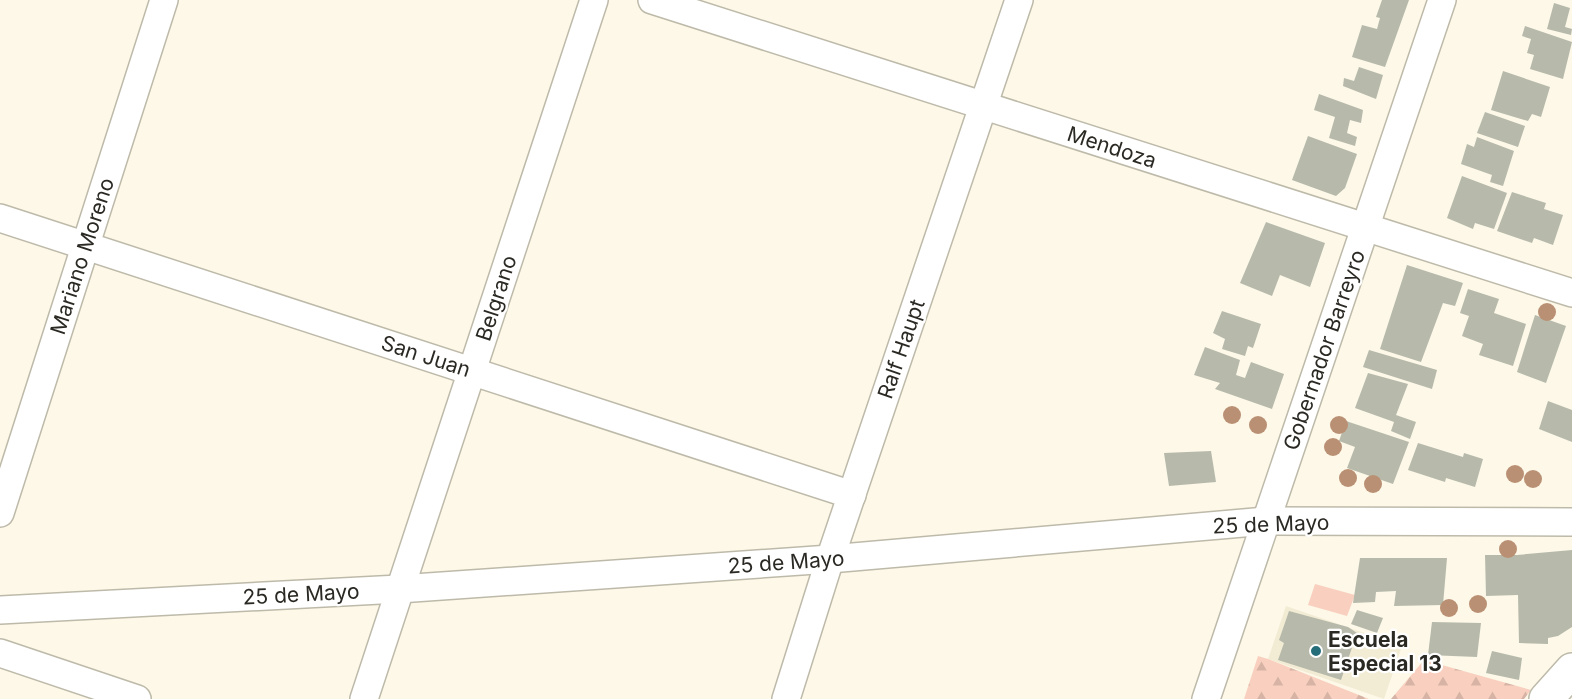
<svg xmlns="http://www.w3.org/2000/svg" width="1572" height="699" font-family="Inter,sans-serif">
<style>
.built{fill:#f3ecd5}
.grass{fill:#f9d0bf}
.forest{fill:url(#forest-firs)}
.building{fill:#b7baab}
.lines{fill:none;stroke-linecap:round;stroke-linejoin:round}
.minor-casing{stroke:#bebaaa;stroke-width:30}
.major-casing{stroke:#bebaaa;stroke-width:36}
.minor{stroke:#fff;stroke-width:27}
.major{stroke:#fff;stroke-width:33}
.tree{fill:#ba9074}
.poi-dot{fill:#266d7a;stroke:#fff;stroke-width:2}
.labels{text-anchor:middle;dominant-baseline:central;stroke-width:4.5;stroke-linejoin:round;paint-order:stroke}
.street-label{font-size:21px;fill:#2b2923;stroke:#fff}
.poi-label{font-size:21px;font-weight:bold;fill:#2b2923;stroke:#fff;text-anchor:start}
</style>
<defs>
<pattern id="forest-firs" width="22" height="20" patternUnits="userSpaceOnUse" patternTransform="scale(1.5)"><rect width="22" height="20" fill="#f9d0bf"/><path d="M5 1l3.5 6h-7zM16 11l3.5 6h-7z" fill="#d6b3a4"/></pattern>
</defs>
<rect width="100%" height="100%" fill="#fdf8e8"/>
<path class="built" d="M1286,606l116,40 -18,53 -116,-40z"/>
<path class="grass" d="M1315,584l40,11 -8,21 -39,-11z"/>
<g class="forest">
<path d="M1258,656l10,3 101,40h-125z"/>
<path d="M1424,660l107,30 -7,9h-133z"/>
</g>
<g class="building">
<path d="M1382,0h27l-24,67 -33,-10 10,-32 15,4 3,-11 -4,-1z"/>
<path d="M1554,3l16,5 -5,19 7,2 -1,6 -24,-6z"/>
<path d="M1525,26l47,16 -9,37 -33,-10 4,-14 -7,-2 4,-14 -9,-3z"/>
<path d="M1359,67l24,8 -7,24 -33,-13 1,-8 10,3z"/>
<path d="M1503,71l47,16 -9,30 -9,-3 -4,7 -37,-11z"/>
<path d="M1319,94l44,16 -2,13 -11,-3 -3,13 10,4 -2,9 -26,-8 6,-21 -21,-7z"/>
<path d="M1485,112l40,14 -7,21 -41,-14z"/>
<path d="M1308,136l49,18 -12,34 -9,8 -44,-16z"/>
<path d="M1477,137l37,14 -11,35 -13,-4 2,-7 -31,-11 6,-20 7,3z"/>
<path d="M1462,176l45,17 -13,36 -19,-6 -2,6 -26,-11z"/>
<path d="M1512,192l34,11 -2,6 19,6 -10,30 -19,-7 -2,5 -35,-12z"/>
<path d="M1266,222l59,21 -15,44 -30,-12 -8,21 -32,-13z"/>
<path d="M1407,265l56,18 -8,23 -12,-3 -22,59 -41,-13z"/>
<path d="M1468,289l31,10 -5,14 32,11 -13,42 -34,-11 4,-11 -21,-8 7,-20 -9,-3z"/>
<path d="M1222,311l39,13 -8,24 -5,-2 -3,10 -23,-7 3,-10 -12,-6z"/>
<path d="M1535,315l31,11 -20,57 -29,-11z"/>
<path d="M1205,347l35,13 -4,15 9,3 6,-16 33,12 -12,35 -57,-20 5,-6 -26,-8z"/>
<path d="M1369,350l68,20 -5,19 -69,-22z"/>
<path d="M1368,373l40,11 -12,31 20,7 -6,17 -19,-8 3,-9 -39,-14z"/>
<path d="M1548,401l24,9v32l-33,-13z"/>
<path d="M1346,421l63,21 -16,42 -46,-16 8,-21 -16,-6z"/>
<path d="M1418,443l45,14 1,-4 19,6 -8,28 -29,-9 -1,4 -37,-12z"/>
<path d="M1211,451l5,31 -47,4 -5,-33z"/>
<path d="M1572,550v77l-14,9 -10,2v6l-29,-1 -1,-48 -32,1 -1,-41h32z"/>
<path d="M1360,558h87l-4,47 -49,1 2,-15 -20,1 -1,10 -22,1z"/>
<path d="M1357,610l26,8 -6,15 -26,-9z"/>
<path d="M1289,611l59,16 9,6 -16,47 -63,-20 6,-17 -5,-3z"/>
<path d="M1432,622l49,1 -4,34 -49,-2z"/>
<path d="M1492,651l30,7 -3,22 -33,-7z"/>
</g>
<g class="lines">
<defs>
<g id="minor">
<path d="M652,0l920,293"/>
<path d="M0,218l852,277"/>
<path d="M0,513l164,-513"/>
<path d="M0,610l399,-21 431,-30 436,-38 306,1"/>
<path d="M0,653l137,46"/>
<path d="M364,699l230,-699"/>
<path d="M786,699l44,-140 189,-559"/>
<path d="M1206,699l236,-699"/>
</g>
<path id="major" d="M1546,699l26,-29"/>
</defs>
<use href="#minor" class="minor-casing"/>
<use href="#major" class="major-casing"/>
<use href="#minor" class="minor"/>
<use href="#major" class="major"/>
</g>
<g class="tree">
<circle cx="1547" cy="312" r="9"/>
<circle cx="1232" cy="415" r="9"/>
<circle cx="1258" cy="425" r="9"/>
<circle cx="1339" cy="425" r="9"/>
<circle cx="1333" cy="447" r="9"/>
<circle cx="1515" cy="474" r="9"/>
<circle cx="1348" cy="478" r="9"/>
<circle cx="1533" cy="479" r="9"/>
<circle cx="1373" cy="484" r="9"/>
<circle cx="1508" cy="549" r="9"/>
<circle cx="1478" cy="604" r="9"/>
<circle cx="1449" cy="608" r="9"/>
</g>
<circle class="poi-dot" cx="1316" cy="651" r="6"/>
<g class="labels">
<g class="street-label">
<text transform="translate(1112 147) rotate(18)">Mendoza</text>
<text transform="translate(82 256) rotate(-72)">Mariano Moreno</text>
<text transform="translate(496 298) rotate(-72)">Belgrano</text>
<text transform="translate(901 349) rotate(-71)">Ralf Haupt</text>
<text transform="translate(1324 350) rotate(-71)">Gobernador Barreyro</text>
<text transform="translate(426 356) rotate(18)">San Juan</text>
<text transform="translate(1271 524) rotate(-2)">25 de Mayo</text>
<text transform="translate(786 562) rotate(-4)">25 de Mayo</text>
<text transform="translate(301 594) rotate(-3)">25 de Mayo</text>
</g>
<g class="poi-label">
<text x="1328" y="639">Escuela<tspan x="1328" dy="24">Especial 13</tspan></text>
</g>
</g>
</svg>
